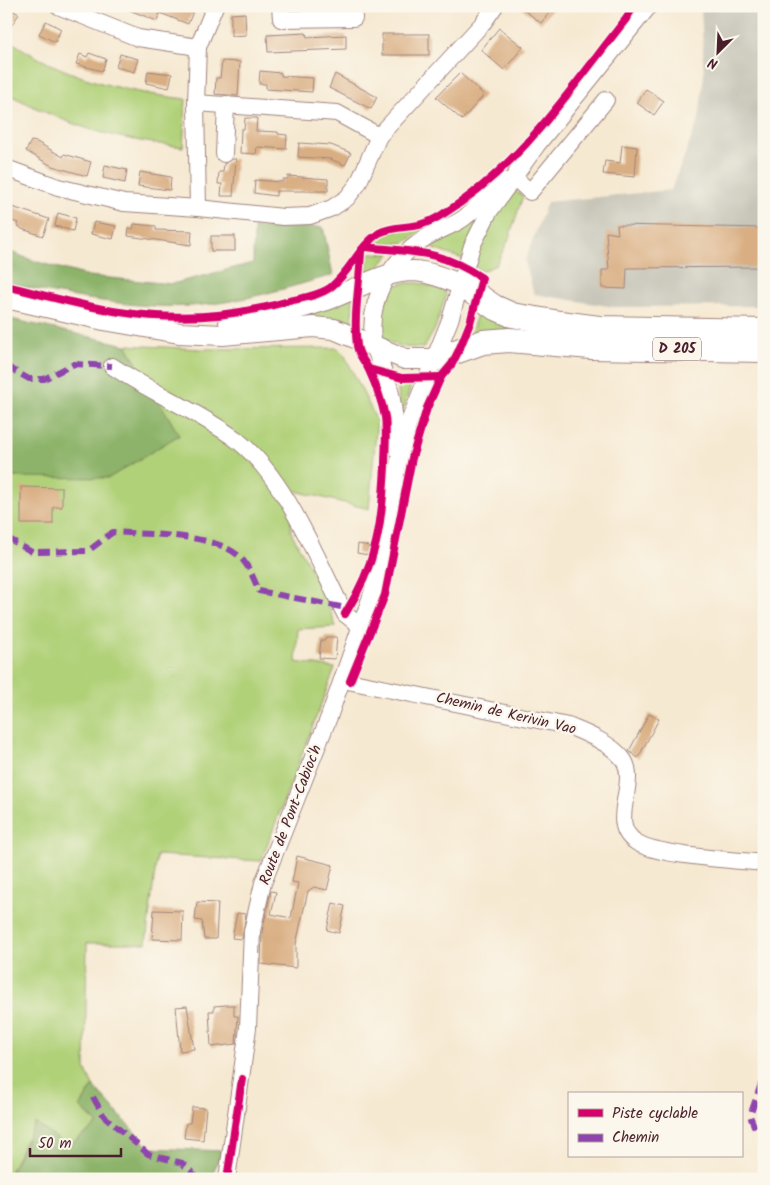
<svg xmlns="http://www.w3.org/2000/svg" width="770" height="1185" font-family="Kalam,sans-serif">
<style>
.industrial{fill:#c6c5b8}
.green{fill:#b1d179;stroke:#7e7852}
.forest{fill:#8cb369;stroke:#6b694a}
.building{fill:#d9ae82}
.lines{fill:none;stroke-linecap:round;stroke-linejoin:round}
.minor-casing{stroke:#a0847e;stroke-width:18}
.major-casing{stroke:#a0847e;stroke-width:22}
.highway-casing{stroke:#a0847e;stroke-width:26}
.minor{stroke:#fff;stroke-width:16}
.major{stroke:#fff;stroke-width:20}
.highway{stroke:#fff;stroke-width:24}
.quiet{stroke:#8e44ad;stroke-width:6;stroke-dasharray:12 6;stroke-linecap:butt}
.cycleway-casing{stroke:#fbf7ec;stroke-width:11}
.cycleway{stroke:#d6006c;stroke-width:8}
.labels{text-anchor:middle;dominant-baseline:central;stroke-width:5;stroke-linejoin:round;paint-order:stroke}
.shield{fill:#fbf7ec;stroke:#7f6065;stroke-width:1}
.shield-label{font-size:14px;font-weight:bold;fill:#4a1f2b}
.street-label{font-size:15px;fill:#4a1f2b;stroke:#fbf7ec}
</style>
<rect width="100%" height="100%" fill="#fbf7ec"/>
<filter id="ink" filterUnits="userSpaceOnUse"><feTurbulence type="fractalNoise" baseFrequency=".02" numOctaves="2"/><feDisplacementMap in="SourceGraphic" scale="10" xChannelSelector="R" yChannelSelector="G"/><feConvolveMatrix kernelMatrix="1 2 1 2 8 2 1 2 1" color-interpolation-filters="sRGB"/></filter>
<filter id="wash" filterUnits="userSpaceOnUse"><feTurbulence type="fractalNoise" baseFrequency=".0096" numOctaves="4" result="noise"/><feDisplacementMap in="SourceGraphic" scale="20" xChannelSelector="R" yChannelSelector="G"/><feGaussianBlur stdDeviation="1.12" result="paint"/><feColorMatrix in="noise" values="0 0 0 0 0 0 0 0 0 0 0 0 0 0 0 0 0 1.4 0 .05"/><feComposite in="paint" operator="in"/></filter>
<g filter="url(#wash)">
<rect width="100%" height="100%" fill="#f6e9d2"/>
<path class="industrial" d="M701,6h63v300l-150,1 -80,-13 -9,-33 22,-59 124,-12 28,-71 5,-44z"/>
<g class="green">
<path d="M6,38c53,38 116,54 180,61l-3,48c-42,-5 -85,-12 -124,-29 -18,-7 -35,-16 -53,-25z"/>
<path d="M511,188l12,8 -15,45 -12,24 -14,6 -9,-5 6,-20z"/>
<path d="M474,220l3,3 -14,36 -30,-10 1,-4 26,-13z"/>
<path d="M422,227l3,2 -21,14 -24,1 -3,-3c8,-14 31,-10 45,-14z"/>
<path d="M369,253l21,1 -13,15 -11,7v-17z"/>
<path d="M403,283h16l25,7 2,5 -11,34 -11,19 -21,-1 -21,-8c-2,-18 1,-38 11,-53z"/>
<path d="M353,296l-1,27 -58,-3z"/>
<path d="M479,309l55,20 -65,10z"/>
<path d="M126,345l75,4 137,-1 6,6 33,67 -8,88 -78,-19v42l35,65 10,30 -38,2 -2,33 39,6 -74,193 -104,-6 -11,88h-59l-2,126 8,17 -13,21 18,17 -30,22 -33,-22 -29,55v-714l3,12 170,-41z"/>
<path d="M397,380l15,2 -10,32h-2z"/>
</g>
<g class="forest">
<path d="M323,227l10,48c-47,13 -93,28 -142,31 -57,3 -128,-10 -185,-23v-33l28,11 54,15 84,8 81,-21 1,-35z"/>
<path d="M6,318l120,27 53,90 -70,43 -101,-1 -2,-12z"/>
<path d="M93,1086l56,62 73,3 -10,24 -4,4h-201l28,-56 33,23 30,-22 -18,-17z"/>
</g>
<g id="blocks">
<g class="building">
<path d="M187,6l7,3 -6,15 -28,-11 -3,8 -35,-14z"/>
<path d="M519,6h36l-14,17z"/>
<path d="M6,7l13,7 -13,20z"/>
<path d="M245,13l1,22 -15,1v-22z"/>
<path d="M46,21l15,8 -6,13 -16,-8z"/>
<path d="M499,28l24,19 -19,23 -23,-20z"/>
<path d="M306,33l1,4 39,-2v14l-78,3 -1,-17z"/>
<rect x="382" y="34" width="47" height="21"/>
<path d="M89,53l17,6 -4,12 -26,-7 4,-10 7,3z"/>
<path d="M120,54l18,5 -4,13 -18,-5z"/>
<path d="M222,61l18,1 -2,34 -23,-2 1,-16h4z"/>
<path d="M148,71l24,3 -3,14 -23,-5z"/>
<path d="M260,71l21,2v3l32,2 -1,14 -46,-3v-5h-7z"/>
<path d="M460,73l24,22 -22,25 -26,-23z"/>
<path d="M335,74l42,23 -6,12 -42,-21z"/>
<path d="M646,89l18,12 -10,14 -17,-12z"/>
<path d="M245,118h12l-1,13 22,1v2l9,1 -1,14 -29,-2 -1,7 -16,-1 1,-24h3z"/>
<path d="M31,141l6,1 26,15 1,-3 27,8 -4,14 -35,-10 -26,-15z"/>
<path d="M299,143l32,2 20,8 -6,12 -15,-6 -32,-2z"/>
<path d="M622,145l15,2 -2,30 -32,-3 2,-13 15,2z"/>
<path d="M233,159h3l-3,37h-12l1,-12h-4l1,-12h4l1,-8z"/>
<path d="M105,165l22,5 -2,13 -22,-5z"/>
<path d="M140,172l31,5 -1,13 -32,-4z"/>
<path d="M288,176l40,3v12h-52v5l-22,-3 1,-13 28,2v-3h5z"/>
<path d="M6,205l43,14 -6,17 -21,-7 -5,-4 1,-2 -12,-4z"/>
<path d="M58,213l18,5 -3,13 -18,-5z"/>
<path d="M94,222l22,4 -3,13 -22,-5z"/>
<path d="M134,224l22,2v4l36,1 -1,14 -63,-9 1,-8 4,1z"/>
<path d="M617,225l147,3v39l-137,1 -1,21 -24,-1v-18h7l-3,-38 12,2z"/>
<rect x="211" y="236" width="24" height="15"/>
<path d="M21,487l41,1v19h-9v17h-32z"/>
<path d="M358,544l11,2 -1,9 -11,-2z"/>
<path d="M326,637h11l-2,22 -16,-1 2,-18h4z"/>
<path d="M649,714l10,5 -21,39 -9,-7z"/>
<path d="M297,856l36,9 -6,25 -13,-3 -6,4 -12,53v24l-35,-4 1,-32 9,-41 5,1 -5,22 20,4 7,-35 -6,-1z"/>
<path d="M197,902l21,1 -2,36h-12l-2,-18 -7,-1z"/>
<path d="M333,903l12,3 -6,27 -12,-3z"/>
<path d="M154,910l29,1 -1,29 -30,-1z"/>
<path d="M237,913l9,1 -4,25 -10,-1z"/>
<path d="M226,1005h8v11h4l-2,28 -25,3 -2,-36h5v-5z"/>
<path d="M187,1006l7,43 -14,2 -4,-44z"/>
<path d="M192,1107l14,1 -3,32 -19,-2 2,-15h4z"/>
</g>
</g>
</g>
<g filter="url(#ink)">
<use href="#blocks" fill-opacity="0" stroke="#a0847e" stroke-width="1"/>
<g class="lines">
<defs>
<g id="minor">
<path d="M58,6l80,32 60,9"/>
<path d="M280,6l1,13 73,-1 -1,-12"/>
<path d="M196,103l141,10 42,23"/>
<path d="M224,154l2,-50"/>
<path d="M6,168l52,19 66,16 74,5 -2,-105 2,-56 17,-41"/>
<path d="M514,177l16,15 76,-92"/>
<path d="M198,208l85,9 27,-1 22,-8 15,-10 11,-14 21,-48 104,-113 12,-17"/>
<path d="M112,366c40,27 86,45 125,74 49,38 80,120 108,174l15,12"/>
<path d="M398,451c-3,-22 -3,-44 -9,-65 -4,-16 -14,-30 -16,-47 -5,-42 19,-81 54,-102 12,-7 26,-11 37,-19 14,-10 26,-26 38,-38"/>
<path d="M343,680l225,46c17,7 43,17 55,33 17,24 -17,64 13,83 21,14 99,18 128,21"/>
<path d="M227,1179l21,-151 4,-97 11,-48 66,-166 45,-129 17,-62 8,-65 9,-37 42,-104 22,-74 17,-34 48,-67 112,-139"/>
</g>
<g id="major">
<path d="M6,298l98,22 75,13 44,2 90,-8 21,2 71,30h30"/>
<path d="M229,322c33,-3 67,-12 98,-22 29,-10 56,-29 87,-29 17,1 32,8 48,14"/>
</g>
<g id="highway">
<path d="M462,285l32,22 18,8 48,8 39,5 165,3"/>
<path d="M435,359l48,-17 26,-2 82,7 173,3"/>
</g>
</defs>
<use href="#minor" class="minor-casing"/>
<use href="#major" class="major-casing"/>
<use href="#highway" class="highway-casing"/>
<use href="#minor" class="minor"/>
<use href="#major" class="major"/>
<use href="#highway" class="highway"/>
<g class="quiet">
<path d="M6,366l23,13h15l30,-15 38,2"/>
<path d="M6,537l26,15 56,-1 25,-19c34,3 112,0 132,31 6,8 10,19 14,28l82,16"/>
<path d="M93,1097l11,19 44,38 34,9 17,16"/>
<path d="M755,1128l-5,-12 14,-41"/>
</g>
<defs>
<g id="cycleway">
<path d="M6,286c38,9 76,20 114,26 56,9 114,5 169,-11 13,-3 32,-6 42,-14 19,-15 28,-41 48,-54 13,-7 26,-5 40,-8 8,-2 18,-7 24,-11 77,-47 128,-126 183,-195l8,-13"/>
<path d="M369,369l33,9 39,-1"/>
<path d="M345,614c32,-51 37,-89 40,-148 0,-15 2,-34 0,-49 -3,-15 -10,-34 -16,-47 -4,-9 -10,-13 -12,-24 -4,-31 3,-63 4,-95"/>
<path d="M350,681l35,-86 27,-137 15,-50 14,-31 11,-13 7,-14 11,-27 12,-45c-41,-28 -69,-26 -116,-31"/>
<path d="M227,1179l15,-100"/>
</g>
</defs>
<use href="#cycleway" class="cycleway-casing"/>
<use href="#cycleway" class="cycleway"/>
</g>
</g>
<g class="labels">
<rect class="shield" x="653" y="337.5" width="48" height="23" rx="4"/>
<g class="shield-label">
<text x="677" y="349">D 205</text>
</g>
<g class="street-label">
<text transform="translate(506 714) rotate(13)">Chemin de Kerivin Vao</text>
<text transform="translate(291 815) rotate(-69)">Route de Pont-Cabioc'h</text>
</g>
</g>
<rect width="770" height="1185" fill="none" stroke="#fbf7ec" stroke-width="25"/>
<rect x="568" y="1092" width="175" height="65" fill="#fbf7ec" stroke="#b4a19f"/>
<rect x="578" y="1109" width="25" height="8" fill="#d6006c" stroke="#b4a19f"/>
<text x="612" y="1118" font-size="15" fill="#4a1f2b">Piste cyclable</text>
<rect x="578" y="1134" width="25" height="8" fill="#8e44ad" stroke="#b4a19f"/>
<text x="612" y="1142" font-size="15" fill="#4a1f2b">Chemin</text>
<g transform="translate(718 52) rotate(204)" stroke="#fbf7ec" stroke-width="4" paint-order="stroke">
<path d="M0-4L9 19L0 12L-9 19Z" fill="#4a1f2b"/>
<text y="-8" font-size="14" font-weight="bold" text-anchor="middle" fill="#4a1f2b">N</text>
</g>
<path d="M30 1148v8h91v-8" fill="none" stroke="#4a1f2b" stroke-width="2.5"/>
<text x="38" y="1148" font-size="15" fill="#4a1f2b" stroke="#fbf7ec" stroke-width="4" paint-order="stroke">50 m</text>
</svg>
